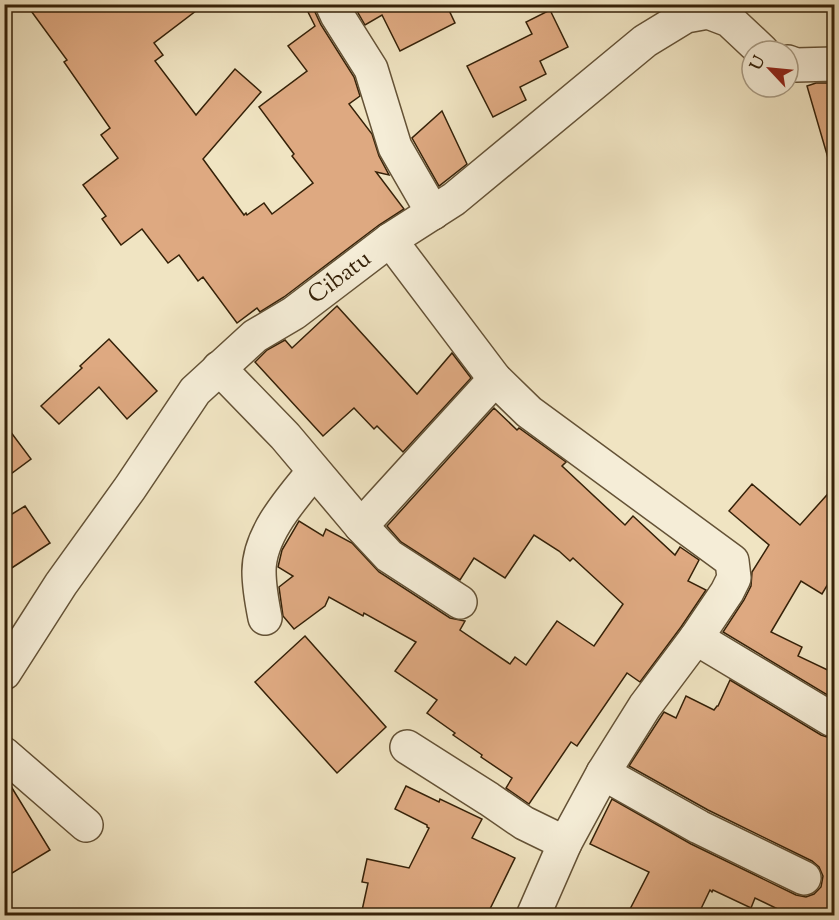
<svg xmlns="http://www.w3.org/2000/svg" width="839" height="920" font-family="'Sorts Mill Goudy',serif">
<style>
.building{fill:#dea981;stroke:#352108;stroke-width:1.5}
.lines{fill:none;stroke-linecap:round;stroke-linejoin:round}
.minor-casing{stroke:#645236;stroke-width:36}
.minor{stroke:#f5edd7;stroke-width:33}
.labels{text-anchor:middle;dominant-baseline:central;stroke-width:6;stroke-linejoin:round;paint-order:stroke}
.street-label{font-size:24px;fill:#352108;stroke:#f5edd7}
</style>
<rect width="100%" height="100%" fill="#f0e4c2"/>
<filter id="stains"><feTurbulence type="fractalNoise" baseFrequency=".00333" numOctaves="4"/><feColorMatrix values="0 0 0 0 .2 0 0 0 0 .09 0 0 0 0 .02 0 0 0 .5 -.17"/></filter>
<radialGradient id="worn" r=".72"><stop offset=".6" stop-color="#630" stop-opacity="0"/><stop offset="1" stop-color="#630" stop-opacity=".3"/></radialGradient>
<g class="building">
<path d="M26,4h179l-51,39 9,12 -8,6 41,54 39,-46 26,23 -58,67 41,56 2,-2 1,2 17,-12 8,11 41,-31 -21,-27 2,-2 -35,-47 48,-36 -19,-25 27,-20 -11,-22h10l1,8 6,13 33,52 6,19 -11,8 23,30 7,22 10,19 -13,-3 28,37 -25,16 -95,72 -24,15 -3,-4 -20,15 -34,-46 -5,4 -19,-26 -11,8 -26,-34 -21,16 -19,-26 4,-3 -23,-31 35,-27 -17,-23 9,-7 -46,-66 3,-2z"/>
<path d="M353,4h93l9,19 -55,28 -18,-36 -17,10z"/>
<path d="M550,10l18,37 -28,14 6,13 -26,13 6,13 -33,17 -26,-51 65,-32 -6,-12z"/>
<path d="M816,83h18v75h-6l-21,-72z"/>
<path d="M442,111l25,53 -28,22 -27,-48z"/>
<path d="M337,306l80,88 35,-41 19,25 -68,74 -26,-26 -3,3 -20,-21 -31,28 -68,-74 12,-12 18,-10 7,8z"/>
<path d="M109,339l48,52 -30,28 -28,-32 -40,37 -18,-18 41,-38 -2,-2z"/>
<path d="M494,408l23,22 2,-2 47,34 -4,4 63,59 8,-9 42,39 5,-8 19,13 -11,21 18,9 -25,37 -41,55 -13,-9 -50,73 -6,-4 -42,62 -23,-16 6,-10 -31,-21 1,-2 -29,-20 2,-2 -28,-20 10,-13 -42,-29 21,-29 -52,-29 -1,3 -34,-19 -4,9 -31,23 -11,-13 -4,-29 14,-11 -15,-9 4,-17 17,-29 24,15 3,-7 26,14 27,29 71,46 15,3 -5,9 50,34 5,-7 11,8 31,-44 37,25 29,-42 -50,-46 -3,3 -11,-10 -25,-16 -29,43 -31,-20 -14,22 -59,-38 -14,-16z"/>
<path d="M4,423l27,36 -27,20z"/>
<path d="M752,484l48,41 34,-38v87l-12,20 -21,-13 -30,51 31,15 -4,9 36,17v26l-111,-67 21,-32 7,-14 1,-14 17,-27 -40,-34z"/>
<path d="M25,506l25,37 -46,30v-54z"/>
<path d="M305,636l81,91 -49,46 -82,-91z"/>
<path d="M730,680l91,55 9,3 4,-1v178h-44l-35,-17 -4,10 -38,-18 -1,2 -2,-2 -12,25h-71l22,-43 -59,-28 22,-45 79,45 105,51 10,2 8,-3 7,-7 2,-11 -4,-9 -7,-6 -104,-51 -79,-44 35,-54 12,6 10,-22 28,14 3,-4h1z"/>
<path d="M4,779l5,4 41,67 -46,28z"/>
<path d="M406,786l33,16 1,-3 42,20 -10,19 43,20 -28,57h-126l7,-32 -6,-1 5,-23 42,9 20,-40 -2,-1v-2l-32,-16z"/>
</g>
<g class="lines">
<defs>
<g id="minor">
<path d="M332,4l5,11 34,54 24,78 38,66"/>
<path d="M788,62l8,3 38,-1"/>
<path d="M390,240l105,139 34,33 203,149 2,17 -7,14 -31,46 -51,68 -42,67 -38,70 -32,73"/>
<path d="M219,368l66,68 76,90 28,30 71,46"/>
<path d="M361,526l134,-147"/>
<path d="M265,618c-3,-15 -6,-31 -6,-47 0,-37 33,-73 55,-100"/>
<path d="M696,638l135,81"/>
<path d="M4,673l57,-89 69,-96 65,-97 60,-55 39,-23 96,-73 64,-41 191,-158 41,-25 22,-4 21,8 33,31"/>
<path d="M407,747l82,52 35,24 41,20"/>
<path d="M4,754l82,71"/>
<path d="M603,773l96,54 105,51"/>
</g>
</defs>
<use href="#minor" class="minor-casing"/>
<use href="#minor" class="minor"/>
</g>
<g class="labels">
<g class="street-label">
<text transform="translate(340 278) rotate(-37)">Cibatu</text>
</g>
</g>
<rect width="839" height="920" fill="none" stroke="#f0e4c2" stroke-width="24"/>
<rect x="6" y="6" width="827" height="908" fill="none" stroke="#352108" stroke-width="3"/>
<rect x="12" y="12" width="815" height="896" fill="none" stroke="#352108" stroke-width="1.5"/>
<g transform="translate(770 69) rotate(296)"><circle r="28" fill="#f5edd7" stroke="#a89b84" stroke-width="1.5"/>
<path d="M0-4.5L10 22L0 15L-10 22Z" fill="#8f2418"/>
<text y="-9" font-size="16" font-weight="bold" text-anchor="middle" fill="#352108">U</text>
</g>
<rect width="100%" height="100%" filter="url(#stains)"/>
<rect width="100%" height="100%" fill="url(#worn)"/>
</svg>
